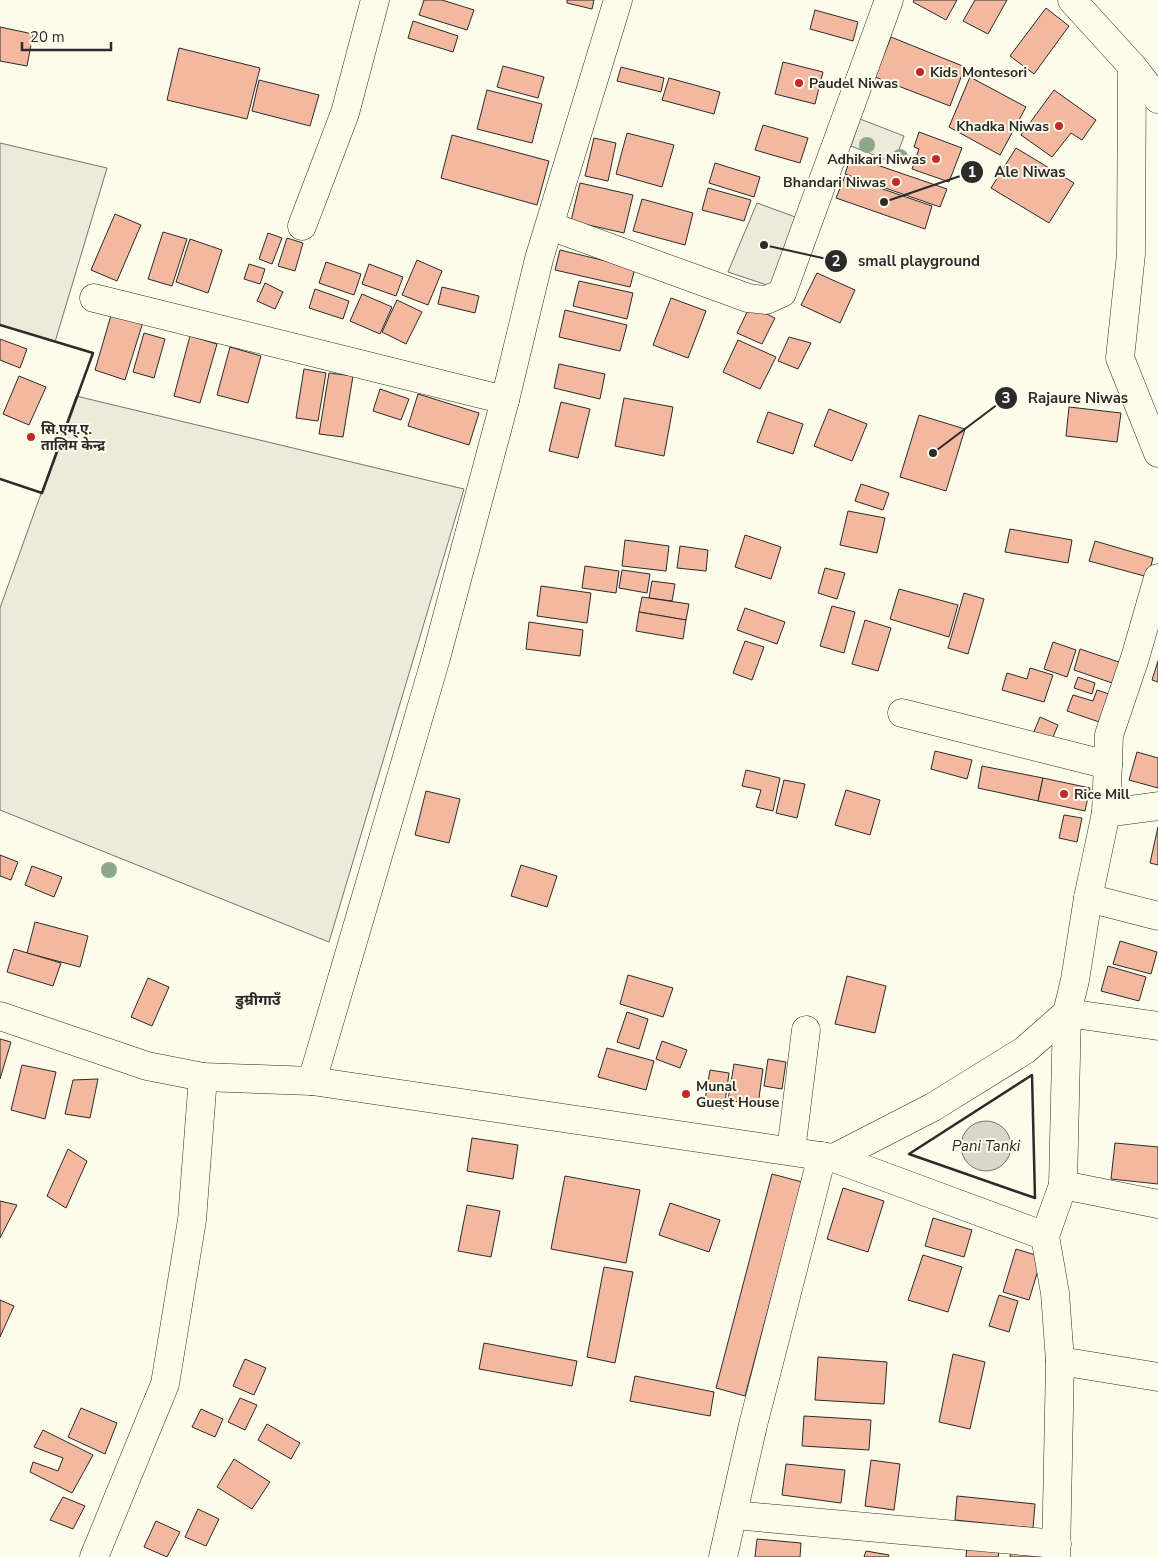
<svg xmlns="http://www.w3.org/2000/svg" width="1158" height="1557" font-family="'Nunito Sans','Noto Sans Devanagari',sans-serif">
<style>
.green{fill:#ecebdb;stroke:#74746e}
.water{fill:#d8d7c9;stroke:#74746e}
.building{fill:#f2b8a0;stroke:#2b2b2b}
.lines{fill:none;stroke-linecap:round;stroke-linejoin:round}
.minor-casing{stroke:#2b2b2b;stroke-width:29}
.minor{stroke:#fdfbea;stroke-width:28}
.wall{stroke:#2b2b2b;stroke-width:2.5}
.tree{fill:#8ea78a}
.poi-dot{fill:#c62828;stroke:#fdfbea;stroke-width:2}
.labels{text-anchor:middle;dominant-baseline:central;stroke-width:4;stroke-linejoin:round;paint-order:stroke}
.poi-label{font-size:14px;font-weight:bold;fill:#2b2b2b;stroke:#fdfbea;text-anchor:start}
.neighbourhood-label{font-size:15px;font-weight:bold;fill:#2b2b2b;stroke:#fdfbea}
.water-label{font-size:15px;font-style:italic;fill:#2b2b2b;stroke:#fdfbea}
.leader{fill:none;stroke:#2b2b2b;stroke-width:2}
.callout-dot{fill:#2b2b2b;stroke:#fdfbea;stroke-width:2}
.mark-label{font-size:15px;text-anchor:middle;font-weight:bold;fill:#fff}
.callout-label{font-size:15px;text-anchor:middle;font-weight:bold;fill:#2b2b2b;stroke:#fdfbea;stroke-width:4;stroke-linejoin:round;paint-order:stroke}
</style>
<rect width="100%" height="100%" fill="#fdfbea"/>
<g class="green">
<path d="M860,119l44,17 -10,27 -43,-17z"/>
<path d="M0,143l107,25 -52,174 -55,-17z"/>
<path d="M757,203l41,15 -25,69 -45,-15z"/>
<path d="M76,396l388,93 -135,453 -329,-132v-202z"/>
</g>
<circle class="water" cx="986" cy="1146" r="25"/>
<g class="building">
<path d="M424,0h18l32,10 -7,20 -48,-15z"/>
<path d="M567,0h27l-2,9 -25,-6z"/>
<path d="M914,0h43l-11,20 -33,-18z"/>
<path d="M975,0h32l-19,34 -25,-13z"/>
<path d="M1046,8l23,18 -35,48 -24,-18z"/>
<path d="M815,10l43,12 -5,19 -43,-12z"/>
<path d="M413,21l45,15 -5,16 -45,-14z"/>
<path d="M0,27l33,7 -6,32 -27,-5z"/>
<path d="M891,37l74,30 -15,39 -75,-29z"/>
<path d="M179,48l81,20 -13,51 -80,-19z"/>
<path d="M783,62l40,10 -8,32 -40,-10z"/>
<path d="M503,66l41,11 -6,21 -41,-11z"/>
<path d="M621,67l43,11 -3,14 -44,-11z"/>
<path d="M970,77l56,30 -26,48 -51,-28z"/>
<path d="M669,78l51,14 -6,22 -52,-14z"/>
<path d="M259,80l60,15 -9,31 -58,-15z"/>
<path d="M487,90l55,14 -10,39 -55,-14z"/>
<path d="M1054,90l42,30 -14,20 -11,-7 -19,24 -31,-22z"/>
<path d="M763,125l45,13 -8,25 -45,-13z"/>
<path d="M919,132l43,16 -13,34 -37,-13 7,-20 -5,-2z"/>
<path d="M627,133l47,12 -12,42 -46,-13z"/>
<path d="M452,135l97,26 -12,44 -96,-27z"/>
<path d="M594,138l22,5 -8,38 -23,-5z"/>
<path d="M1016,148l58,35 -25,40 -58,-35z"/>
<path d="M851,156l96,33 -7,18 -95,-33z"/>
<path d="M715,163l45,14 -6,20 -45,-14z"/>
<path d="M845,176l87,30 -7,23 -89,-31z"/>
<path d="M580,183l53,12 -9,38 -53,-12z"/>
<path d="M708,188l43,12 -7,21 -42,-11z"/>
<path d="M642,199l51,14 -8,32 -52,-14z"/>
<path d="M115,214l26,11 -24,56 -26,-11z"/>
<path d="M163,232l24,7 -15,47 -24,-7z"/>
<path d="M268,233l14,5 -10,26 -13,-5z"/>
<path d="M287,238l16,5 -8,28 -17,-5z"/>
<path d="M190,239l32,11 -14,43 -32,-11z"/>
<path d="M560,250l75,18 -5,19 -75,-17z"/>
<path d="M417,260l25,11 -14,34 -26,-10z"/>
<path d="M326,262l35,12 -7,21 -35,-12z"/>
<path d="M249,264l16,5 -5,15 -16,-5z"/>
<path d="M369,264l34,13 -7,19 -34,-12z"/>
<path d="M817,273l38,17 -15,33 -39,-18z"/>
<path d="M579,281l54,12 -6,26 -54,-13z"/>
<path d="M265,283l18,9 -8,17 -18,-8z"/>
<path d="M442,287l37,9 -4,17 -37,-9z"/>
<path d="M315,289l34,12 -6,18 -34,-11z"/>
<path d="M362,294l30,13 -12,27 -30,-13z"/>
<path d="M671,298l35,13 -18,47 -35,-13z"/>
<path d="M397,300l25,12 -16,32 -24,-12z"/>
<path d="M750,306l25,12 -13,26 -25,-11z"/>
<path d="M565,310l62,15 -7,26 -61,-14z"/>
<path d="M112,312l31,10 -18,58 -30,-10z"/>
<path d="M144,333l21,6 -11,39 -21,-6z"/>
<path d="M190,336l27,8 -17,59 -26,-7z"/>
<path d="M789,337l22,6 -13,26 -20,-8z"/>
<path d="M0,339l27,10 -7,19 -20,-8z"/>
<path d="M738,340l38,17 -16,32 -37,-17z"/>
<path d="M230,347l31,9 -13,47 -31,-8z"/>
<path d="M559,364l46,10 -5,25 -46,-11z"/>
<path d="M304,369l22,4 -8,48 -22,-3z"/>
<path d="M329,373l24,3 -10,61 -24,-3z"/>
<path d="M19,376l27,11 -17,38 -26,-11z"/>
<path d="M380,389l29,10 -8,21 -28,-9z"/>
<path d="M418,394l61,19 -10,32 -61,-19z"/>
<path d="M624,398l49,9 -9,49 -49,-10z"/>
<path d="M561,402l29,7 -12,49 -29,-7z"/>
<path d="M1069,407l52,6 -4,29 -51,-6z"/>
<path d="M829,409l38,15 -15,37 -38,-15z"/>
<path d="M768,412l35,12 -10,30 -36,-12z"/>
<path d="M919,415l46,14 -19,62 -46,-14z"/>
<path d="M861,484l28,9 -6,17 -28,-9z"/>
<path d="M848,511l37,7 -8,35 -37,-8z"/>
<path d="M1010,529l62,11 -4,23 -63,-11z"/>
<path d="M745,535l36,12 -10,32 -36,-12z"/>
<path d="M625,540l44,6 -3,25 -44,-5z"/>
<path d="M1095,541l58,17 -5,19 -59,-16z"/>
<path d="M680,546l28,4 -2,21 -29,-3z"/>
<path d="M585,566l34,5 -3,22 -34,-5z"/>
<path d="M825,568l20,5 -8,26 -19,-6z"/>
<path d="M622,570l28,4 -3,19 -28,-5z"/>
<path d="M652,581l23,3 -3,17 -23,-3z"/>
<path d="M541,586l50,7 -4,30 -50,-7z"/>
<path d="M899,589l59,16 -9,32 -59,-18z"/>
<path d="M964,593l20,6 -16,55 -20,-6z"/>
<path d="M642,597l47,7 -3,16 -47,-8z"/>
<path d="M832,606l23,6 -11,41 -24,-7z"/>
<path d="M745,608l40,14 -8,22 -40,-14z"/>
<path d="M639,612l47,8 -3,19 -47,-8z"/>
<path d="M865,620l26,8 -13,43 -26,-7z"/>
<path d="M529,622l54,8 -3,26 -54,-7z"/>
<path d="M745,641l19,6 -12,33 -19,-7z"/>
<path d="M1053,642l23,8 -9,27 -23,-8z"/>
<path d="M1080,649l48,16 -7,21 -47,-16z"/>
<path d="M1158,661v21l-6,-2z"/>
<path d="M1030,668l23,7 -9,27 -42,-12 5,-17 20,6z"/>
<path d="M1078,677l17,6 -3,11 -18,-6z"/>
<path d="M1097,690l21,7 -10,28 -41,-14 6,-16 20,6z"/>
<path d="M1040,717l18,8 -7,17 -18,-8z"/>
<path d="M935,751l37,9 -5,19 -36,-10z"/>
<path d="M1137,752l21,6v30l-29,-8z"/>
<path d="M982,766l61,12 -5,23 -60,-13z"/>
<path d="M746,770l34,8 -7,33 -17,-4 5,-17 -19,-4z"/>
<path d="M1043,778l47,10 -5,23 -47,-10z"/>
<path d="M784,780l21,4 -8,34 -21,-5z"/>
<path d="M846,790l34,10 -10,35 -35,-10z"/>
<path d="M426,791l34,8 -11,44 -34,-8z"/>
<path d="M1064,815l18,3 -5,24 -18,-4z"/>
<path d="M1158,827v38l-8,-2z"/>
<path d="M0,855l18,7 -7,18 -11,-4z"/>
<path d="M521,865l36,11 -10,31 -36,-11z"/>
<path d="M32,866l30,11 -8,20 -29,-12z"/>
<path d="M35,922l53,14 -8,31 -53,-14z"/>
<path d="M1120,941l37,11 -6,22 -38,-10z"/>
<path d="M14,949l47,14 -8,23 -46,-14z"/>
<path d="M1108,966l38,11 -7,24 -38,-10z"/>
<path d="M628,975l45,13 -10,29 -43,-13z"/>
<path d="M847,976l39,10 -11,47 -40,-9z"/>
<path d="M148,978l21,9 -17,39 -21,-9z"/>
<path d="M627,1012l21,7 -9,30 -22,-7z"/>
<path d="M0,1039l11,3 -11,37z"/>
<path d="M662,1041l25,9 -7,18 -24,-9z"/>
<path d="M607,1048l47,13 -8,29 -48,-13z"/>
<path d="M768,1059l18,3 -4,27 -18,-3z"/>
<path d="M734,1064l29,5 -5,36 -30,-5z"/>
<path d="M22,1065l34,7 -11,47 -34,-9z"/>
<path d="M710,1070l19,3 -5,36 -20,-3z"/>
<path d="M98,1079l-8,39 -25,-4 8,-34z"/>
<path d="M472,1138l46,7 -5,34 -46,-8z"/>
<path d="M1115,1143l43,4v37l-47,-5z"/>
<path d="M68,1149l19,12 -21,47 -19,-12z"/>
<path d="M772,1174l30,8 -57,214 -29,-8z"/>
<path d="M565,1176l75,14 -14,73 -75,-14z"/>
<path d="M843,1188l41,13 -16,51 -41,-13z"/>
<path d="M0,1201l17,4 -17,33z"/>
<path d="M670,1203l50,17 -11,32 -50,-17z"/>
<path d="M467,1205l33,6 -9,46 -33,-6z"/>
<path d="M933,1218l39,12 -8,27 -39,-11z"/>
<path d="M1016,1249l26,8 -13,43 -26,-8z"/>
<path d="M923,1255l39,12 -14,45 -40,-12z"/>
<path d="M604,1267l29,5 -18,91 -28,-6z"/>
<path d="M999,1295l19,6 -9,31 -20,-6z"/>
<path d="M0,1300l14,6 -14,31z"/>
<path d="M484,1343l93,18 -5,25 -93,-17z"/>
<path d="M953,1354l32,8 -15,67 -31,-7z"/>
<path d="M818,1357l69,5 -3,42 -69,-4z"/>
<path d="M245,1359l21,9 -12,27 -21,-9z"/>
<path d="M635,1376l79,16 -4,24 -80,-15z"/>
<path d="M240,1398l17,7 -12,25 -17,-8z"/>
<path d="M81,1408l36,15 -12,31 -37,-17z"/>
<path d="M201,1409l22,10 -8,18 -23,-10z"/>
<path d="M804,1416l67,4 -2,30 -67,-4z"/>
<path d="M267,1424l33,19 -9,16 -33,-19z"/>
<path d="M43,1430l50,25 -21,38 -42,-21 3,-10 25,9 5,-13 -29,-11z"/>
<path d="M234,1459l36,23 -18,27 -35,-22z"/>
<path d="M871,1460l29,4 -6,46 -29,-4z"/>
<path d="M786,1464l59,6 -4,33 -59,-8z"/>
<path d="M957,1496l78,8 -2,24 -78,-8z"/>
<path d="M63,1497l22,9 -12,23 -23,-9z"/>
<path d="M198,1509l21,10 -13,27 -21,-9z"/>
<path d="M156,1521l24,11 -13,25 -23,-10z"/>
<path d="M757,1539l44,4 -1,14h-45z"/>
<path d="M967,1547l32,5 -1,5h-32z"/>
<path d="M1011,1550l39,7h-40z"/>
<path d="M866,1551l23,4 -1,2h-24z"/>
</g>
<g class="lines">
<defs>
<g id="minor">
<path d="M1072,0l60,66 26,33"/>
<path d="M1132,66l-1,188 -11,104 38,95"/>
<path d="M302,226l43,-113 30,-113"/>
<path d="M550,226l198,72 18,2 16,-7 107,-293"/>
<path d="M94,298l411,102"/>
<path d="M902,713l206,52"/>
<path d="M1106,813l3,-78 26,-77 23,-80"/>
<path d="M1088,898l70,18"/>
<path d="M0,1016l147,50 56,11 109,4 522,77 211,78"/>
<path d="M312,1081l124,-423 69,-258 34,-141 79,-259"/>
<path d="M791,1151l15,-121"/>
<path d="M834,1158l99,-51 92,-57 42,-37 8,-33 13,-82 18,-85 52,-7"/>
<path d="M1063,1185l95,19"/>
<path d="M1060,1361l98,16"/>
<path d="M733,1515l324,29"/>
<path d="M94,1557l71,-173 27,-164 11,-143"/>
<path d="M723,1557l30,-132 69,-269"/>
<path d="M1056,1557l4,-196 -5,-68 -10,-57 18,-51 4,-172 91,13"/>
</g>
</defs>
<use href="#minor" class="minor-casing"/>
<use href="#minor" class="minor"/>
<g class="wall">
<path d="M0,325l93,28 -51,140 -42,-14"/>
<path d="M1032,1075l3,123 -126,-44z"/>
</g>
</g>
<g class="tree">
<circle cx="867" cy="145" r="8"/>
<circle cx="900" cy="157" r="8"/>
<circle cx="109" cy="870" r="8"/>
</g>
<g class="poi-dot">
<circle cx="920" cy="72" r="5"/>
<circle cx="799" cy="83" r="5"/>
<circle cx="1059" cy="126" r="5"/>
<circle cx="936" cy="159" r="5"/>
<circle cx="896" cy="182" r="5"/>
<circle cx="31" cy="437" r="5"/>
<circle cx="1064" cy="794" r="5"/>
<circle cx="686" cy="1094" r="5"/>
</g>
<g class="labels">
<g class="poi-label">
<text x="930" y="72">Kids Montesori</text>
<text x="809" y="83">Paudel Niwas</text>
<text x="1049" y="126" text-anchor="end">Khadka Niwas</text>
<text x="926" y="159" text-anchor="end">Adhikari Niwas</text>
<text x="886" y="182" text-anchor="end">Bhandari Niwas</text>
<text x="41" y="429">सि.एम्.ए.<tspan x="41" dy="16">तालिम केन्द्र</tspan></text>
<text x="1074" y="794">Rice Mill</text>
<text x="696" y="1086">Munal<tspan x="696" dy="16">Guest House</tspan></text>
</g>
<g class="neighbourhood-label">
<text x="258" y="1000">डुम्रीगाउँ</text>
</g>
<g class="water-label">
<text x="986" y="1146">Pani Tanki</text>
</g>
</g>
<path class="leader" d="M884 202L972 172M764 245L836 261M933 453L1006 398"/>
<g class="callout-dot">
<circle cx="884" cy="202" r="5"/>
<circle cx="764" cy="245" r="5"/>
<circle cx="933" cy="453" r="5"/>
<circle cx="972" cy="172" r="12"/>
<circle cx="836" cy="261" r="12"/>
<circle cx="1006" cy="398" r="12"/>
</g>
<g class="mark-label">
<text x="972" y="177">1</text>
<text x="836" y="266">2</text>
<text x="1006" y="403">3</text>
</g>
<g class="callout-label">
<text x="1030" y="177">Ale Niwas</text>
<text x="919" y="266">small playground</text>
<text x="1078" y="403">Rajaure Niwas</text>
</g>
<path d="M22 42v8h89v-8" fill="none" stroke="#2b2b2b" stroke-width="2.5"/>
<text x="30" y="42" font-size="15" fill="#2b2b2b" stroke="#fdfbea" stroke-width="4" paint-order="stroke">20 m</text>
</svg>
